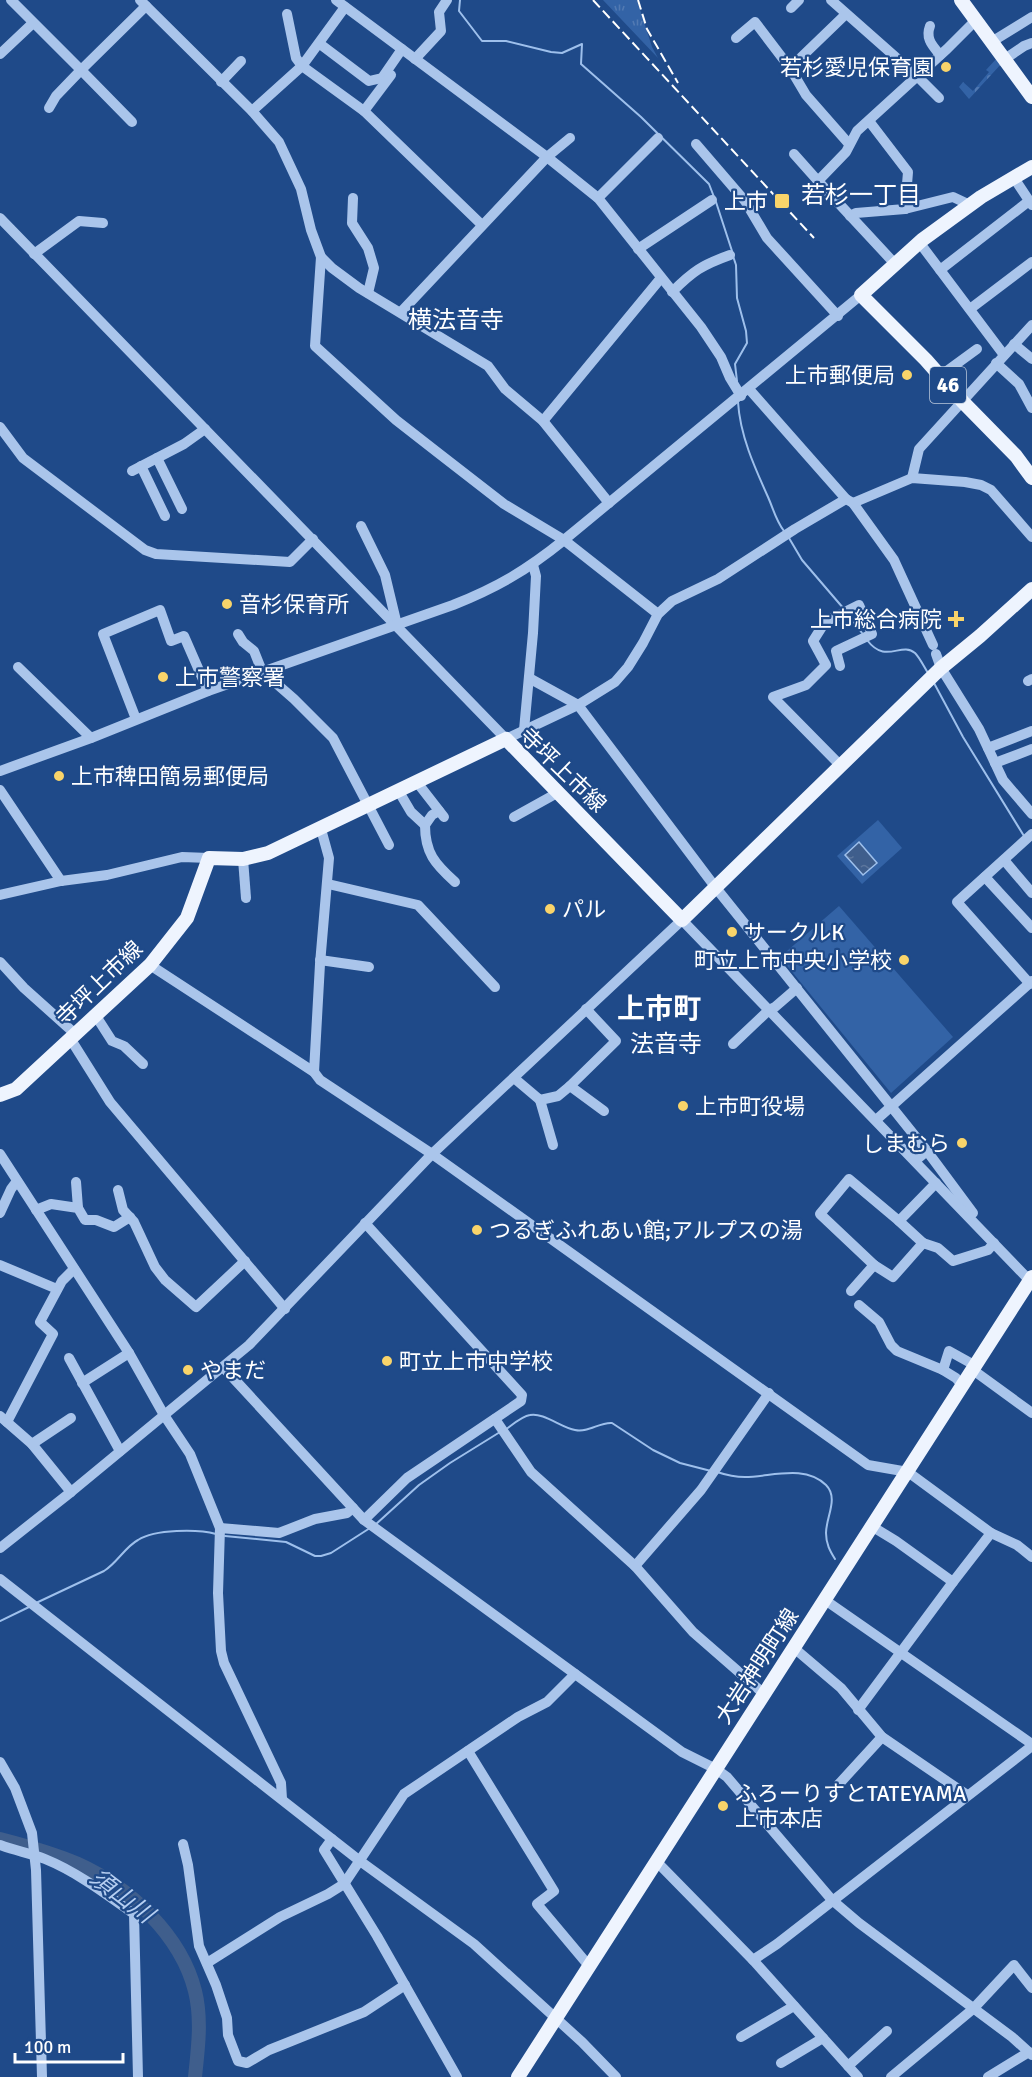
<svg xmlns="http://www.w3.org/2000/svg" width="1032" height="2077" font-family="Signika,'Noto Sans JP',sans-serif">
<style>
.grass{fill:url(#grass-tufts)}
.cemetery{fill:url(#cemetery-stones)}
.pitch{fill:#3363a6}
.water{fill:url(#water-ripples);stroke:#9ec0ec;stroke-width:1.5}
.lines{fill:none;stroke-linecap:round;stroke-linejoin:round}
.stream{stroke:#9ec0ec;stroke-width:2}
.river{stroke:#3f5e8c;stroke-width:14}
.minor{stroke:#aac5eb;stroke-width:10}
.major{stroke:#eef4fe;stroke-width:14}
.rail{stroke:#fff;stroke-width:2;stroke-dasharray:10 4.5;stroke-linecap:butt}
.poi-dot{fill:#f9d46a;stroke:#1f4a89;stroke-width:2}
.labels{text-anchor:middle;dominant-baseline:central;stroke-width:4.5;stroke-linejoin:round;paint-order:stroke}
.shield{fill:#1f4a89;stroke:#bcc9dc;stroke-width:1.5}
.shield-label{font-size:21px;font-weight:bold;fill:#fff}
.poi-label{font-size:22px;fill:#fff;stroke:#1f4a89;text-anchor:start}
.street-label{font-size:22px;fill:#fff;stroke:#1f4a89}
.neighbourhood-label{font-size:24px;fill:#fff;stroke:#1f4a89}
.water-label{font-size:24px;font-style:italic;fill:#b6cff2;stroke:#1f4a89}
.district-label{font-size:28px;font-weight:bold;fill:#fff;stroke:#1f4a89}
</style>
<defs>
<pattern id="grass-tufts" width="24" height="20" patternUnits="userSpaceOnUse" patternTransform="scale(1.5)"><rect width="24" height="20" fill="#3363a6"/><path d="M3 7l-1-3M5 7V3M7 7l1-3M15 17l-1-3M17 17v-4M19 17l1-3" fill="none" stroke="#527ab3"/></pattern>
<pattern id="cemetery-stones" width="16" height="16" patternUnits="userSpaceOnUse" patternTransform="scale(1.5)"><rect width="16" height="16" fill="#3363a6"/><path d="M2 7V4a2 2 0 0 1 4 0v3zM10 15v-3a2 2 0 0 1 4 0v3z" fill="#527ab3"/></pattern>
<pattern id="water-ripples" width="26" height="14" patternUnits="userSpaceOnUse" patternTransform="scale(1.5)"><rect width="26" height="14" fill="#3f5e8c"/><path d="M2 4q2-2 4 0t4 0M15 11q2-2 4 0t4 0" fill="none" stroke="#5c769d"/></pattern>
</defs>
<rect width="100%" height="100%" fill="#1f4a89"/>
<path class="grass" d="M603,0h34l15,47 6,11z"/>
<path class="cemetery" d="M998,57l4,6 -33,36 -10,-12 4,-5 10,9 16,-19 -3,-2z"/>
<g class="pitch">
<path d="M878,820l24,28 -40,36 -25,-28z"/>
<path d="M839,906l114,131 -62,56 -111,-136z"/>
</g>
<path class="water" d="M859,842l18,21 -14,12 -18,-20z"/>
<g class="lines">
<g class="stream">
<path d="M460,0l-1,11 23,30h24l45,11 11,1 20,-9 -1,20 60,53 68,67 5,13"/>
<path d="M716,202l16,49"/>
<path d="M733,256l3,9 1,33 9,33 1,12 -12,21 2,17"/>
<path d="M738,402c2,33 16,64 30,95 5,11 8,24 16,34"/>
<path d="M789,538l13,22 42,49"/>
<path d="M847,614l15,19"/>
<path d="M867,640c19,25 34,1 48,13 5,5 9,14 13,20"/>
<path d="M934,683l29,54 61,99"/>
<path d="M505,1430c7,-5 17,-14 25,-15 13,-3 32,13 45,15 14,3 24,-8 37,-7l41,27 27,13 31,8"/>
<path d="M717,1472c9,3 18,5 28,5 26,0 59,-13 81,8 13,13 0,32 0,48 0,11 4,18 9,26"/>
<path d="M375,1525l44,-40 31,-22 50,-31"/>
<path d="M225,1536l61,6 29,14h6l10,-3 39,-25"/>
<path d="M36,1603l68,-32c13,-8 21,-24 34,-31 17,-11 60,-11 78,-6"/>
<path d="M0,1621l29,-14"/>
</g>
<path class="river" d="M0,1839c27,7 53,14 78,25 51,23 103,71 117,127 7,28 3,58 0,86"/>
<g class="minor">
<path d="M11,0l70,70 65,-64"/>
<path d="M140,0l112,111 27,31 22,47 10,41 10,27 11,11 27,20 129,78 17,23 38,32 66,82"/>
<path d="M336,0l211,157 51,41 103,129 20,30 9,21 11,18"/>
<path d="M831,0l86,76 22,22"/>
<path d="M791,8l8,-8"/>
<path d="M287,14l9,44 6,8 62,45 118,114"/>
<path d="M930,26c-5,13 3,20 10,29"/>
<path d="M736,38l19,-16 35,46 56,-54"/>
<path d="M993,41l39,-24"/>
<path d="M320,44l49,37 13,-3 20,-29"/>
<path d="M0,54l33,-31"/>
<path d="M415,59l26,-28 -2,-19 8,-12"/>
<path d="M1005,59l19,-13 8,-3"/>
<path d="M790,68l16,27 43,49"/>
<path d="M221,82l20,-21"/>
<path d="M49,108l7,-12 25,-26 51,52"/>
<path d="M252,111l50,-45 43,-59"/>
<path d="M364,111l27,-36"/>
<path d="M696,144l49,57 22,37 71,78"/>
<path d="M794,154l24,27"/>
<path d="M1014,178l18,27"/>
<path d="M353,198l-1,25 16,25 6,20 -6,25"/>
<path d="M598,198l60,-60"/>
<path d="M905,209l48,-12 17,8"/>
<path d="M850,216l6,-3 49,-4 3,-37 -39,-51"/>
<path d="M0,218l506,521 72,-34 37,-23 13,-15 15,-24 15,-29 14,-13 46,-22 77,-50 51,-30"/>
<path d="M919,242l85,113"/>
<path d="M638,249l74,-49"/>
<path d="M34,254l45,-33 24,2"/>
<path d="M321,257l-6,89 81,74 41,32 67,52 60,36 94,74"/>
<path d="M896,265l-78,-84 28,-29 11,-21 90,-82 29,-29"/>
<path d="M940,270l89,-69"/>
<path d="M672,292c21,-21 30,-27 58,-37"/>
<path d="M970,309l62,-47"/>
<path d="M401,312l146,-155 23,-19"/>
<path d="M1014,344l18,15"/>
<path d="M996,363l23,21 13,24"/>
<path d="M940,376l37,-27"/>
<path d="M749,389l97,110 7,4 41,57 39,85"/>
<path d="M543,421l118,-143"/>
<path d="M0,427l23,31 122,92 11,4 134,8 23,-23"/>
<path d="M157,458l25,51"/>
<path d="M141,466l24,50"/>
<path d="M132,471l52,-27 21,-15"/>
<path d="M912,478l7,-29 113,-124"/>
<path d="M853,503l59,-25 53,4 16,3 10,5 41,47"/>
<path d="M361,526l24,49 12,50"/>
<path d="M238,634l5,8 11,9 8,20 32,28 39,39 56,107"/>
<path d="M936,654l5,14 38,61 24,51 29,34"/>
<path d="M840,666l-4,-15 36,-17 -13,-29 -34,17 -12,19 13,24 -20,20 -33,12 67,68"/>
<path d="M18,667l73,71"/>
<path d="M529,678l49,27 138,183 211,263 -12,10"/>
<path d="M1028,681l4,-2"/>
<path d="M136,719l-33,-85 57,-24 11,31 13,-5 24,55"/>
<path d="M524,730l9,-97 3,-57 -3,-11"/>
<path d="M988,748l44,-17"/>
<path d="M995,763l37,-14"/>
<path d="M0,771l91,-33 117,-47 245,-86c45,-18 74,-35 111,-65l297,-245"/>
<path d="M416,781l28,36"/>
<path d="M0,790l61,91"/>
<path d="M398,790l13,22 14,13 7,-10 7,-4"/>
<path d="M514,817l45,-25"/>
<path d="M425,825c0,28 10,39 30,57"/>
<path d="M243,859l3,39"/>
<path d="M1004,860l28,33"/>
<path d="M985,877l47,51"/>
<path d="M328,884l90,21 77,82"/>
<path d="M0,895l61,-14 46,-6 75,-18 27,1"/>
<path d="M320,960l49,7"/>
<path d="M0,962l24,26 48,43 1,12 37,59 175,207"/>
<path d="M150,965l164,107 6,8 112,74 436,311 40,7 83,61 26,12 15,12"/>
<path d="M1030,984l-73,-82 75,-68"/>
<path d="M586,1009l30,32 -46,45 34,25"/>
<path d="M96,1016l16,25 12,5 19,18"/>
<path d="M733,1044l36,-34 6,-3 22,-19"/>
<path d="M314,1072l6,-108 9,-106 -8,-29"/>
<path d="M514,1078l26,22 18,-4 12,-10"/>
<path d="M540,1100l13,45"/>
<path d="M876,1120l156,-139"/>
<path d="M927,1151l46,62"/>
<path d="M0,1154l129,199 35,62 26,39 30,74 -2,65 3,58 3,12 57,120 1,16"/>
<path d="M76,1182l2,26"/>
<path d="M118,1190l5,20 11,12 21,45 10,13 31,27 49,-46"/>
<path d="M36,1210l15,-6 27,4 7,12h11l18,7 16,-10"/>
<path d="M0,1213l11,-24 6,-8"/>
<path d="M923,1243l15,5 15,13 35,-11 6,-7"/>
<path d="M0,1265l57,24"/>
<path d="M874,1265l19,12 30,-34 -24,-22"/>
<path d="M851,1291l23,-26 -54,-51 29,-35 50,42 37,-38"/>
<path d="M859,1305l20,17 12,23 6,6 46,19"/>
<path d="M69,1358l51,93"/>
<path d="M224,1368l140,152 318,232 34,17 11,8 105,123 27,23 153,114 20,18"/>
<path d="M973,1370l59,43"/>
<path d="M82,1383l47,-30"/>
<path d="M963,1386l-7,-8 -13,-8 6,-19 27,15"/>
<path d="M0,1416l32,28 39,48"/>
<path d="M495,1419l36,53 104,94 58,66 71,62"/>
<path d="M7,1422l46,-88 -13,-12 22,-41 12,-12"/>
<path d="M32,1444l39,-26"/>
<path d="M364,1520l43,-42 114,-77 1,-6 -157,-172"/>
<path d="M873,1527l23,14 57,41 38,-49"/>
<path d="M220,1528l59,5 36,-14 32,-6 6,-5"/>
<path d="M0,1548l71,-56 178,-147 183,-191 250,-234 350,363"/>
<path d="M635,1566l66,-76 68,-97"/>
<path d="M0,1579l360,282 114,83 108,98 34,35"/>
<path d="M825,1600l207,144"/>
<path d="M794,1648l47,40 41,49 85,58"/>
<path d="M858,1710l95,-128"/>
<path d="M468,1751l86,140 -17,13 52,62"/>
<path d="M0,1762l15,26 17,45 4,37 6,207"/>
<path d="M838,1785l44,-48"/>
<path d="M332,1839l-8,11 53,86 80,141"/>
<path d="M183,1844l5,21 11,81 17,39 11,33 1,17 10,26 9,2 22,-13 95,-38 41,-27"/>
<path d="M0,1845c15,6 31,8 45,14 32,13 61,35 89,55l4,163"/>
<path d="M657,1862l96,98 105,117"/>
<path d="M753,1960l24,-16 255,-198"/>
<path d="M207,1963l73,-46 48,-23 16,-10 60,-90 114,-77 29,-15 28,-28"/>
<path d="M741,2037l53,-31"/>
<path d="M781,2063l42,-25"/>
<path d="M848,2066l39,-35"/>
<path d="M891,2077l82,-68 41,-44 18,23"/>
<path d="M988,2077l41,-25"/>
</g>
<g class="major">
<path d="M961,0l71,97"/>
<path d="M1032,167l-51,30 -59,43 -61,55 65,65 37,42 53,54 16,22"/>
<path d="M0,1095l16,-6 134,-124 37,-47 22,-60 34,1 25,-6 238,-114 176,181 259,-252 39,-32 52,-47"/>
<path d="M518,2077l514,-800"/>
</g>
<g class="rail">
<path d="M593,0l221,238"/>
<path d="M638,0l9,29 31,54"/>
</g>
</g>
<g class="poi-dot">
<circle cx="946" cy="67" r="6"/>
<rect x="774" y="193" width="16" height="16" rx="3"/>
<circle cx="907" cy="375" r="6"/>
<circle cx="227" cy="604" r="6"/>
<path d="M953 610h6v6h6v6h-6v6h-6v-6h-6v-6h6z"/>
<circle cx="163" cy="677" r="6"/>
<circle cx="59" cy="776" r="6"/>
<circle cx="550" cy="909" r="6"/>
<circle cx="732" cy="932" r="6"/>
<circle cx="904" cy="960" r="6"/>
<circle cx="683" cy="1106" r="6"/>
<circle cx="962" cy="1143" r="6"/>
<circle cx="477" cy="1230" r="6"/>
<circle cx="387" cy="1361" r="6"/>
<circle cx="188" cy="1370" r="6"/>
<circle cx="723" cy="1806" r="6"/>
</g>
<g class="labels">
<rect class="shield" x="930" y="367" width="36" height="36" rx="4.5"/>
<g class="shield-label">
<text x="948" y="385">46</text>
</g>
<g class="poi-label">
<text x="934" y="67" text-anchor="end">若杉愛児保育園</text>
<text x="768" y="201" text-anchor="end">上市</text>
<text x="895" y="375" text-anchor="end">上市郵便局</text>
<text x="239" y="604">音杉保育所</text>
<text x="942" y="619" text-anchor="end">上市総合病院</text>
<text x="175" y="677">上市警察署</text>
<text x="71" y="776">上市稗田簡易郵便局</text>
<text x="562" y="909">パル</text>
<text x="744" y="932">サークルK</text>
<text x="892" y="960" text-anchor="end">町立上市中央小学校</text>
<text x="695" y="1106">上市町役場</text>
<text x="950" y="1143" text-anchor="end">しまむら</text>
<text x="489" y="1230">つるぎふれあい館;アルプスの湯</text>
<text x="399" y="1361">町立上市中学校</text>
<text x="200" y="1370">やまだ</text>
<text x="735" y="1793">ふろーりすとTATEYAMA<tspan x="735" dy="25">上市本店</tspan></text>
</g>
<g class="street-label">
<text transform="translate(563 770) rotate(44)">寺坪上市線</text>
<text transform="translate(99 983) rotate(-44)">寺坪上市線</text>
<text transform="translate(757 1666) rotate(-57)">大岩神明町線</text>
</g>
<g class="neighbourhood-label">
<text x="861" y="195">若杉一丁目</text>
<text x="456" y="320">横法音寺</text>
<text x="666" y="1044">法音寺</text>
</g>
<g class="water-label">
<text transform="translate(122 1896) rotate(37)">須山川</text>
</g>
<g class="district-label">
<text x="659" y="1009">上市町</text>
</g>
</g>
<path d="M15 2053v9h108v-9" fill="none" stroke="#ffffff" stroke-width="3"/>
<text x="24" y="2053" font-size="18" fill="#ffffff" stroke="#1f4a89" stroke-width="4.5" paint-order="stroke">100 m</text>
</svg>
